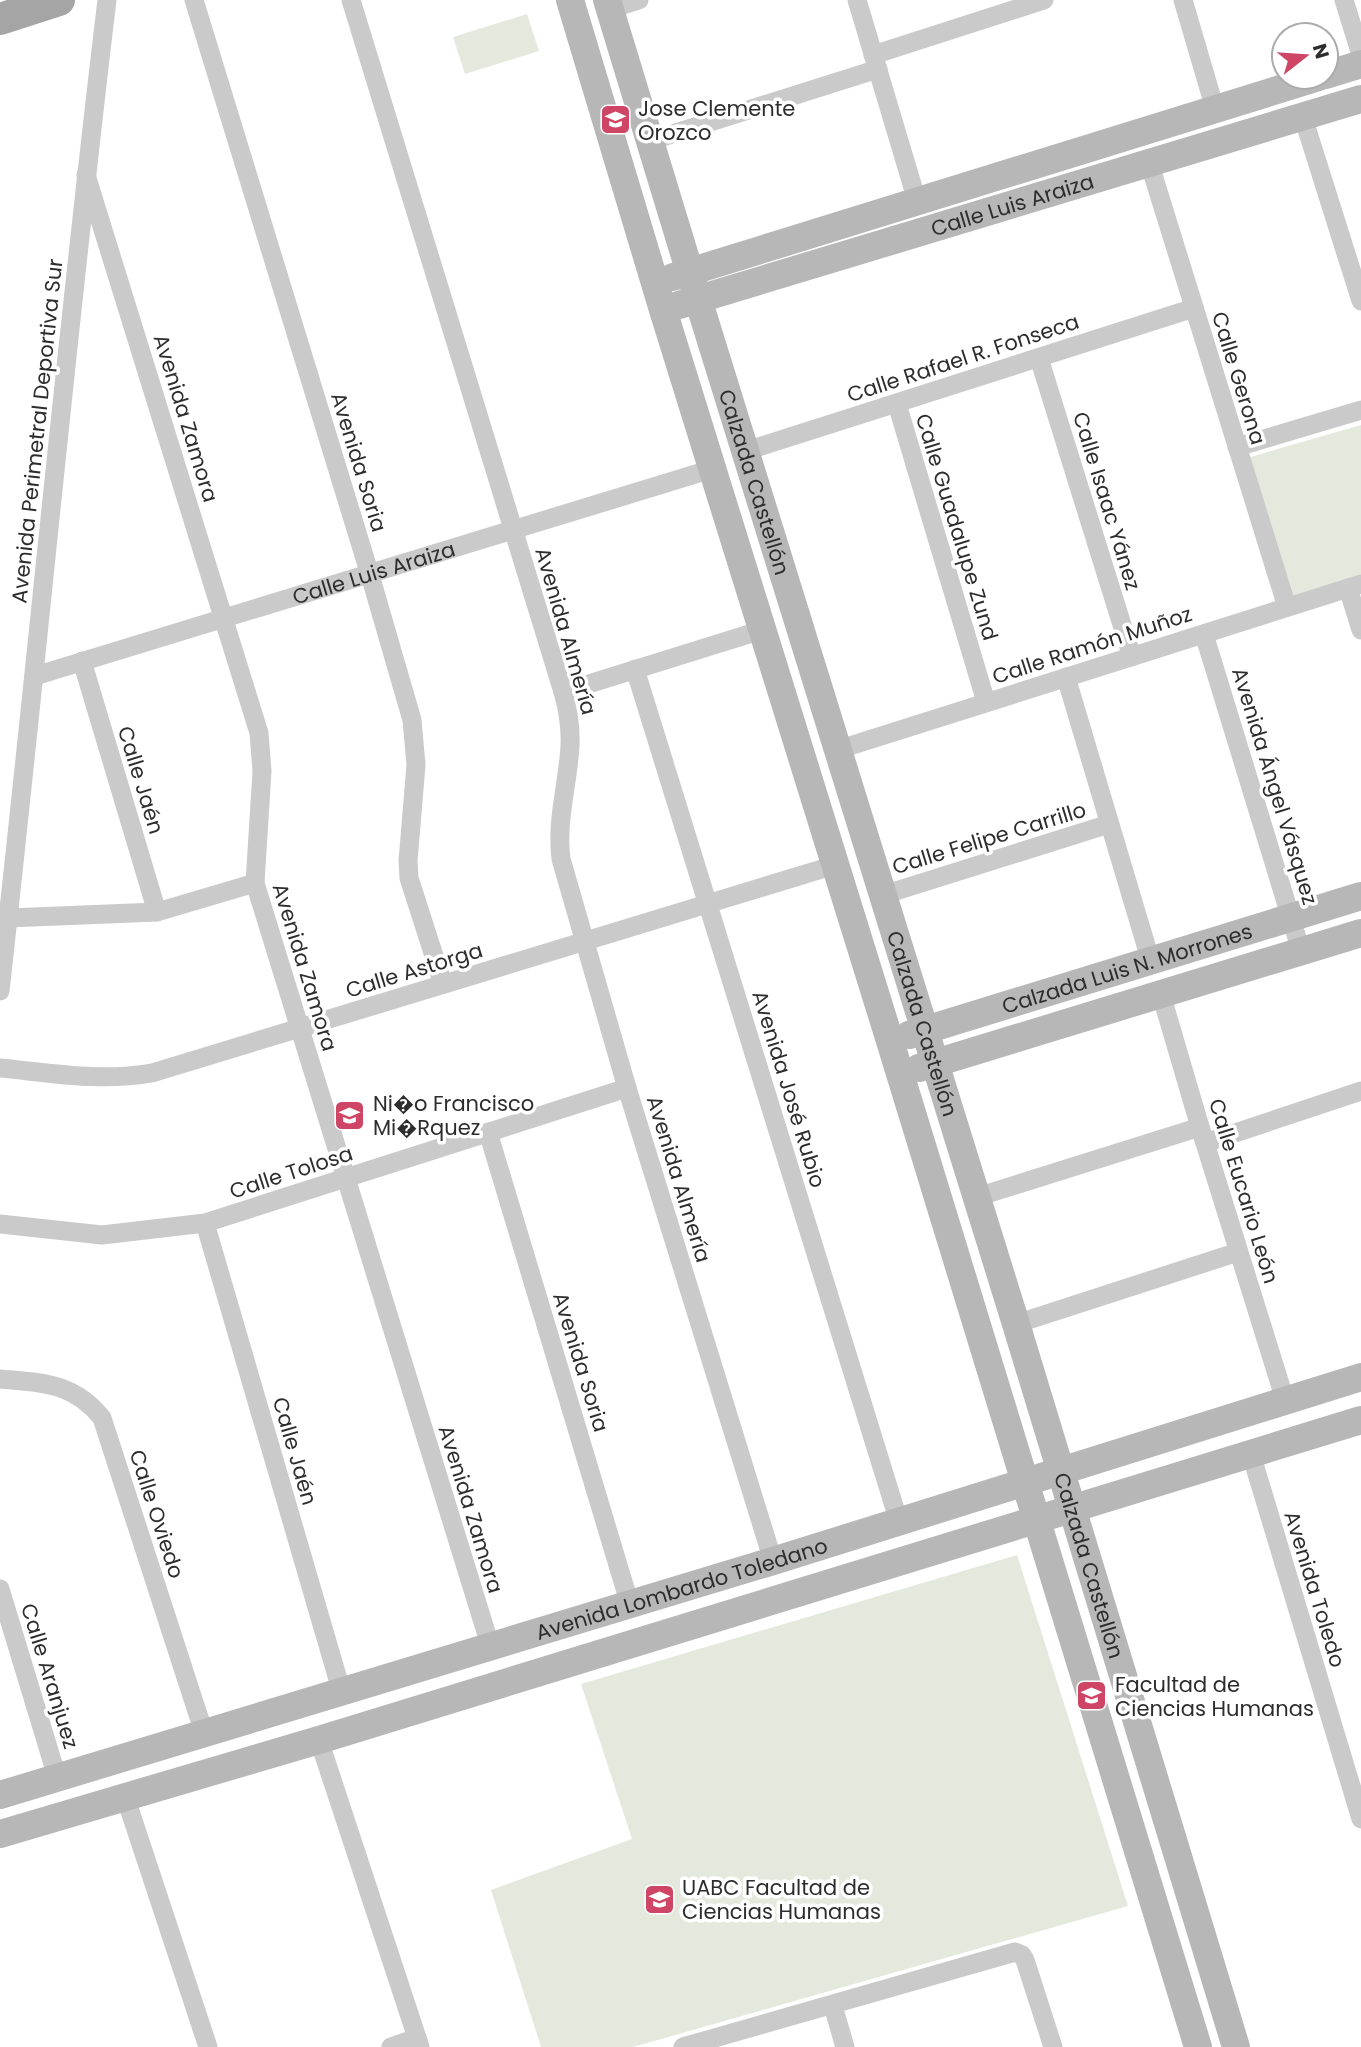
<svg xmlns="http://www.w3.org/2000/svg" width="1361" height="2047" font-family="Poppins,sans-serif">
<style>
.green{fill:#e5e9dd}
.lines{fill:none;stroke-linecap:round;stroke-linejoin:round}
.street{stroke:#cacaca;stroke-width:19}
.secondary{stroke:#b7b7b7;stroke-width:28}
.primary{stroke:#a5a5a5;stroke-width:32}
.labels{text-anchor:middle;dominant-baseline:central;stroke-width:7;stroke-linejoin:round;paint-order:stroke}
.poi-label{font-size:21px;fill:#2d2d2d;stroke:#fff;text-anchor:start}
.street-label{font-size:21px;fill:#2d2d2d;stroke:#fff}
</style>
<rect width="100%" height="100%" fill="#fff"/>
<g class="green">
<path d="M527,14l12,37 -74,23 -12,-37z"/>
<path d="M1361,425v158l-67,21 -47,-146z"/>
<path d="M1017,1555l111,351 -495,141h-92l-50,-157 141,-51 -51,-155z"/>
</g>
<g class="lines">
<g class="street">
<path d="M194,0l176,575 42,145 4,45 -8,96 1,17 34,106"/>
<path d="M351,0l212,692c5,18 8,35 7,54 -2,38 -14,74 -9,113l66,229 146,473"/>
<path d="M857,0l60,201"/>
<path d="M1183,0l32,109"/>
<path d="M1344,0l17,55"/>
<path d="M610,9l29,-9"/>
<path d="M873,55l171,-55"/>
<path d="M1303,117l58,184"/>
<path d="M650,141l228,-72"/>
<path d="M1149,162l138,445"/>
<path d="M86,175l173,558 3,38 -7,112 235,762"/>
<path d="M1039,358l93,299"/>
<path d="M897,404l89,298"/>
<path d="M1237,447l124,-37"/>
<path d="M746,451l448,-143"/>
<path d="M1348,588l13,42"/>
<path d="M1204,634l97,317"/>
<path d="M82,661l75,251"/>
<path d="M635,669l264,853"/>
<path id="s1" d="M35,676l677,-207"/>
<path d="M1066,677l85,285"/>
<path d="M563,692l199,-62"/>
<path d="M837,750l524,-166"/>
<path d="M883,895l226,-71"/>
<path d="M8,918l149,-6 98,-29"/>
<path d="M0,991c37,-330 67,-661 107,-991"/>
<path d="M1161,994l39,133 85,273"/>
<path d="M0,1068c52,5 100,14 152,5l683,-208"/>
<path d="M488,1132l142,473"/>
<path d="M1205,1143l156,-52"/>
<path d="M977,1197l223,-70"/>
<path d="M205,1223l137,470"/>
<path d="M0,1224l102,11 103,-12 422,-135"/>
<path d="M1016,1324l222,-72"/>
<path d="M0,1379c42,4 73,3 102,39l102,315"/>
<path d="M1251,1454l110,365"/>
<path d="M0,1589l57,188"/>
<path d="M319,1740l101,307"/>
<path d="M125,1796l83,251"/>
<path d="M833,2006l12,41"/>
<path d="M391,2047l26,-9"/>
<path d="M683,2047l332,-95 7,3 3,5 28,87"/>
</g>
<g class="secondary">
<path d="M570,0l93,310 227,731 308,1006"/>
<path id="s2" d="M607,0l91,299 318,1025 220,723"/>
<path d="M1326,75l35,-11"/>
<path d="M673,277l646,-200"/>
<path id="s3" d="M679,305l682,-206"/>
<path id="s4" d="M909,1035l452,-139"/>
<path d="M919,1068l442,-135"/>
<path id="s5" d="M0,1795l773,-234 588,-184"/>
<path d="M0,1834l319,-94 1042,-320"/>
</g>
<path class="primary" d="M0,19l59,-19"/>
</g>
<defs>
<symbol id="school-square" viewBox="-11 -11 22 22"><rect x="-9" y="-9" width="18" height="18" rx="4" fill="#ce4565" stroke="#fff"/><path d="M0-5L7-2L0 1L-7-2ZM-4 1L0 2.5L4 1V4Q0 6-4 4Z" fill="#fff"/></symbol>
<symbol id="university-square" viewBox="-11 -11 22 22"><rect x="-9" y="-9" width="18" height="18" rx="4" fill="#ce4565" stroke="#fff"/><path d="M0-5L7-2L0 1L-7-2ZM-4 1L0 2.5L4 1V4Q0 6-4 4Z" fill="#fff"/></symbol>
</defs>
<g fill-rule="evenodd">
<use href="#school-square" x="598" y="102" width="35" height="35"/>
<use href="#school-square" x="332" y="1098" width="35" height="35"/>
<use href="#university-square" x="1074" y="1678" width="35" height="35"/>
<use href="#school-square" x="642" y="1882" width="35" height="35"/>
</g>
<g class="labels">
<g class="poi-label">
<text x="638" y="108">Jose Clemente<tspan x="638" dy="24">Orozco</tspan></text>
<text x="373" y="1103">Ni�o Francisco<tspan x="373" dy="24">Mi�Rquez</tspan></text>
<text x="1115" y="1684">Facultad de<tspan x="1115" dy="24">Ciencias Humanas</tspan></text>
<text x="682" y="1887">UABC Facultad de<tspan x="682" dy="24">Ciencias Humanas</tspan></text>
</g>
<g class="street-label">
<text stroke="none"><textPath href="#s3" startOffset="348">Calle Luis Araiza</textPath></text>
<text transform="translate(963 358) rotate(-18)">Calle Rafael R. Fonseca</text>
<text transform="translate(1239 378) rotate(73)">Calle Gerona</text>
<text transform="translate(186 418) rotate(73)">Avenida Zamora</text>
<text transform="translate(37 431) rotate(-84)">Avenida Perimetral Deportiva Sur</text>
<text transform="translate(359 462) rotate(73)">Avenida Soria</text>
<text stroke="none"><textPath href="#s2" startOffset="504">Calzada Castellón</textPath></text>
<text transform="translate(1107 501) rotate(73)">Calle Isaac Yánez</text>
<text transform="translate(957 527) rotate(73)">Calle Guadalupe Zund</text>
<text stroke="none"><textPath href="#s1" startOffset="354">Calle Luis Araiza</textPath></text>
<text transform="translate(566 631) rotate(74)">Avenida Almería</text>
<text transform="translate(1092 645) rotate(-18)">Calle Ramón Muñoz</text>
<text transform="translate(141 780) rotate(73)">Calle Jaén</text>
<text transform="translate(1275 786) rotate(73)">Avenida Ángel Vásquez</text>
<text transform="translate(989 838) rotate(-17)">Calle Felipe Carrillo</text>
<text transform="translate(305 967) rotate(73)">Avenida Zamora</text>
<text stroke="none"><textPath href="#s4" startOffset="228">Calzada Luis N. Morrones</textPath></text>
<text transform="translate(414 970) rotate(-17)">Calle Astorga</text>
<text stroke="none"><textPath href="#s2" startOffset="1071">Calzada Castellón</textPath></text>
<text transform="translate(789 1089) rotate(73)">Avenida José Rubio</text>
<text transform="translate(291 1172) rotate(-18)">Calle Tolosa</text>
<text transform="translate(679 1179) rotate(73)">Avenida Almería</text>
<text transform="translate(1244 1191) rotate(73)">Calle Eucario León</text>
<text transform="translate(581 1362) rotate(73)">Avenida Soria</text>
<text transform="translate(295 1451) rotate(74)">Calle Jaén</text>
<text transform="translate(471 1509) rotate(73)">Avenida Zamora</text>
<text transform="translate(157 1514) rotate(72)">Calle Oviedo</text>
<text stroke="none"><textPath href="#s2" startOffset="1638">Calzada Castellón</textPath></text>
<text stroke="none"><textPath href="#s5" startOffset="712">Avenida Lombardo Toledano</textPath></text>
<text transform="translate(1315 1589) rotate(73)">Avenida Toledo</text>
<text transform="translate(50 1676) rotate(73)">Calle Aranjuez</text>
</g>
</g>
<g transform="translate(1305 56) rotate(73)"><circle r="33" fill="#ffffff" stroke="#ababab" stroke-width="2"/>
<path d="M0-5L12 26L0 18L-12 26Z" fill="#ce4565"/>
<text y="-10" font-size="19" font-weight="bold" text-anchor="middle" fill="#2d2d2d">N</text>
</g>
</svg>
